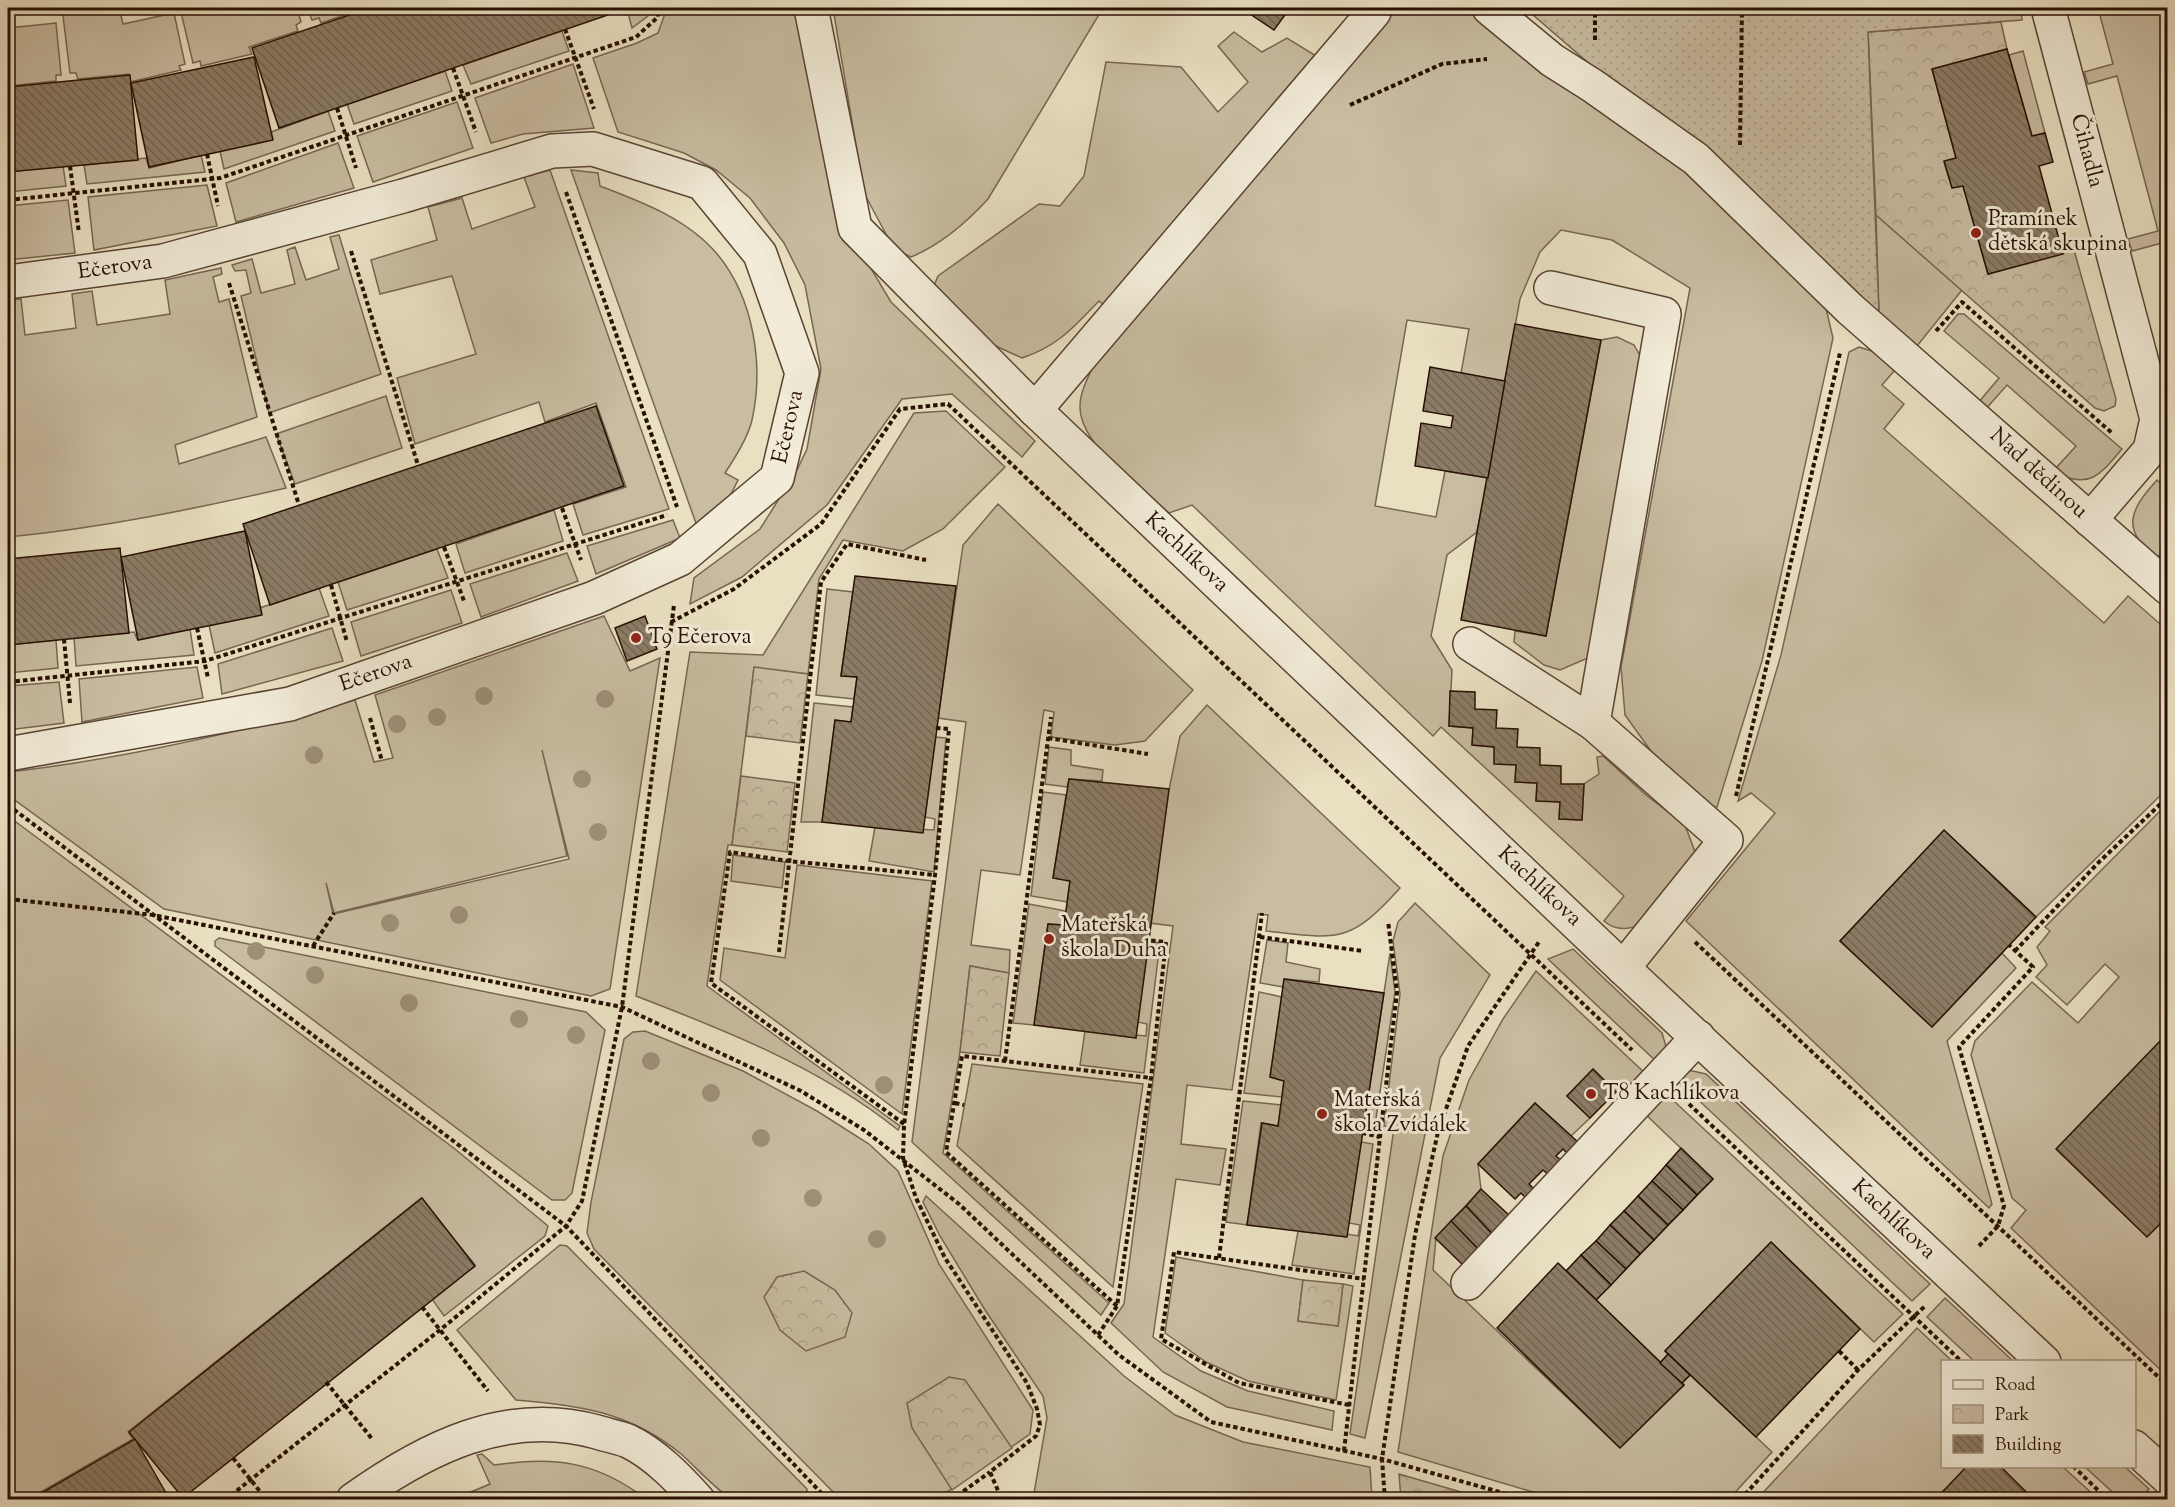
<svg xmlns="http://www.w3.org/2000/svg" width="2175" height="1507" font-family="'Sorts Mill Goudy',serif">
<style>
.grass{fill:#c8bca1;stroke:#786652;stroke-width:1.5;fill-rule:evenodd}
.park{fill:url(#park-crowns);stroke:#786652;stroke-width:1.5}
.garden{fill:url(#garden-dots);stroke:#786652;stroke-width:1.5}
.building{fill:url(#building-back-hatch);stroke:#270f02;stroke-width:1.5}
.lines{fill:none;stroke-linecap:round;stroke-linejoin:round}
.minor-casing{stroke:#584332;stroke-width:36}
.path{stroke:#270f02;stroke-width:4;stroke-dasharray:4.5 3;stroke-linecap:butt}
.minor{stroke:#f1ebd7;stroke-width:33}
.tree{fill:#9d8f77}
.poi-dot{fill:#8f2418;stroke:#f1ebd7;stroke-width:2}
.labels{text-anchor:middle;dominant-baseline:central;stroke-width:6;stroke-linejoin:round;paint-order:stroke}
.street-label{font-size:22px;fill:#270f02;stroke:#f1ebd7}
.poi-label{font-size:22px;fill:#270f02;stroke:#f1ebd7;text-anchor:start}
</style>
<defs>
<pattern id="park-crowns" width="20" height="18" patternUnits="userSpaceOnUse" patternTransform="scale(1.5)"><rect width="20" height="18" fill="#c8bca1"/><path d="M2 6a3 3 0 1 1 6 0M12 15a3 3 0 1 1 6 0" fill="none" stroke="#aca089"/></pattern>
<pattern id="garden-dots" width="8" height="8" patternUnits="userSpaceOnUse" patternTransform="scale(1.5)"><rect width="8" height="8" fill="#c8bca1"/><path d="M2 2h.1M6 6h.1" fill="none" stroke="#aca089" stroke-width="1.8" stroke-linecap="round"/></pattern>
<pattern id="building-back-hatch" width="6" height="6" patternUnits="userSpaceOnUse" patternTransform="scale(1.5)"><rect width="6" height="6" fill="#8c7c66"/><path d="M-1 5l2 2M0 0l6 6M5-1l2 2" fill="none" stroke="#726452"/></pattern>
</defs>
<rect width="100%" height="100%" fill="#e9e0c2"/>
<filter id="stains"><feTurbulence type="fractalNoise" baseFrequency=".00333" numOctaves="4"/><feColorMatrix values="0 0 0 0 .2 0 0 0 0 .09 0 0 0 0 .02 0 0 0 .5 -.17"/></filter>
<radialGradient id="worn" r=".72"><stop offset=".6" stop-color="#630" stop-opacity="0"/><stop offset="1" stop-color="#630" stop-opacity=".3"/></radialGradient>
<g class="grass">
<path d="M62,8h57l4,16 51,-11 11,51 -6,2 2,4 -51,12 -1,-8 -51,5 -2,-6h-6z"/>
<path d="M180,8h117l4,14 -5,3 2,6 -49,16 3,7 -51,12 -1,-5 -7,2z"/>
<path d="M307,8h58l-44,15 -2,-5 -7,2z"/>
<path d="M651,8l-3,8 -16,12 -5,-19z"/>
<path d="M667,8h131l50,222 43,72 144,139 -13,16 -70,-63 -50,5 -75,106 -85,72 -52,27 4,-26 66,-49 36,-57 11,-23 14,-80 -16,-84 -21,-42 -34,-45 -34,-28 -32,-17 -66,-21 -25,-74 44,-15 21,-10z"/>
<path d="M833,8h270l-115,191c-21,23 -48,46 -77,58l-17,-8 -30,-56z"/>
<path d="M1377,8h91l87,71 137,98 132,123 9,38 -71,323 -45,146h-10l-41,-35 -41,-57 -4,-48 69,-379 -78,-48 -51,-10 -21,22 -20,47 -15,82 -44,-8 8,-44 -62,-9 -32,186 61,11 9,-46 43,7 -11,54 -30,23 -16,81 21,34 -3,56 24,2 -1,17 22,2 22,18 -1,17 22,1 -1,17 24,2 -1,17 23,1 2,-36 15,-10 -2,-17 6,-1 43,39 39,30 10,27c-9,14 -38,61 -49,69 -13,9 -30,11 -42,0l20,-25 -183,-169 -8,9 -241,-231 -23,8c-27,-24 -90,-68 -89,-107 0,-15 9,-30 15,-44z"/>
<path d="M2098,8h69v257l-5,-22 -30,8 -4,-12 30,-8 -41,-155 -29,8 -4,-12 29,-8z"/>
<path d="M56,23l5,52h-5v6l-48,5v-58z"/>
<path d="M562,31l7,20 -98,33 -8,-19z"/>
<path d="M1234,32l28,20 25,-14 34,21 -209,253 -13,-11c-25,26 -41,45 -77,57l-35,-16 -55,-52 6,-14 101,-72 21,2 24,-30 22,-114 75,5 37,45 30,-30 -30,-36z"/>
<path d="M2023,51l22,82 -13,3 -23,-81z"/>
<path d="M573,64l21,64 -71,6 -32,9 -16,-45z"/>
<path d="M445,71l7,20 -98,33 -7,-20z"/>
<path d="M457,102l16,46 -100,34 -16,-46z"/>
<path d="M328,111l7,20 -111,38 -4,-18z"/>
<path d="M338,143l16,45 -118,34 -10,-39z"/>
<path d="M201,155l4,17 -118,12 -3,-19 62,-7 3,10z"/>
<path d="M63,166l3,20 -58,6v-20z"/>
<path d="M550,170l119,339 -86,26 -10,-31 53,-17 -30,-84 -51,19 -6,-20 -124,42 -18,-66 79,-24 -24,-78 -72,18 -9,-34 66,-20 -9,-33 34,-9 10,31 63,-22 -11,-30z"/>
<path d="M571,170l27,3 2,13c42,16 88,33 118,69 36,44 46,111 34,165 -4,18 -17,38 -27,53l13,7 -12,24 -28,25z"/>
<path d="M207,185l10,41 -123,24 -6,-53z"/>
<path d="M68,200l7,53 -67,7v-54z"/>
<path d="M1876,215l86,75 -45,56 -38,-32z"/>
<path d="M339,235l42,139 -112,39 -28,-117 10,-3 -5,-23 -11,1 -3,-6 20,-6 9,34 34,-9 -8,-34 8,-3 11,33 33,-11 -9,-32z"/>
<path d="M221,268l1,6 -9,3 6,25 10,-3 28,118 -82,28 4,19 87,-27 20,51c-92,21 -184,40 -278,49v-237l13,-1 4,36 51,-7 -4,-34 20,-3 5,34 73,-11 -5,-34z"/>
<path d="M1958,314h6l158,135c-21,24 -29,39 -63,26l-3,-7 20,-22 -69,-61 -22,25 -7,-7 21,-25 -55,-47z"/>
<path d="M1617,337l17,8 9,16 -55,297 -28,12 -16,-5 -30,-23 1,-11 31,5 55,-296z"/>
<path d="M1859,347l32,10 3,14 -12,14 22,19 -20,25 220,194 24,-27 39,34v159l-131,128 -92,-86 -104,110 92,86 70,-74 14,15 -69,73 45,163 -3,4 -303,-287 89,-108 -24,-20 -13,8 43,-146 68,-303z"/>
<path d="M386,396l16,52 -107,36 -19,-50z"/>
<path d="M946,411l59,56 -62,62 -40,22 -60,-11 -24,39 -11,95 -54,-6 -22,177h-4l-21,141 193,140 -2,4c-77,-62 -171,-99 -262,-134l54,-344 73,3 151,-242z"/>
<path d="M2157,480l10,9 1,56 -12,14c-35,-30 -27,-48 1,-79z"/>
<path d="M998,504l195,186 -48,51 -30,4 -64,-8 3,-25 -10,-2 -24,165 -39,-5 -10,75 39,5 -1,23 -39,-7 -10,86 -17,101 166,150 -8,12 -189,-173 54,-420 -28,-4 25,-173z"/>
<path d="M554,510l9,31 -98,32 -9,-29z"/>
<path d="M673,520l7,18 -84,36 -9,-28z"/>
<path d="M437,549l11,29 -101,32 -9,-28z"/>
<path d="M567,553l11,28 -97,36 -11,-33z"/>
<path d="M319,588l10,28 -114,37 -6,-28z"/>
<path d="M827,589l26,3 -12,83 16,2 -3,22 -38,-4z"/>
<path d="M451,590l11,33 -101,33 -10,-34z"/>
<path d="M604,616l26,55 30,-13 -50,331 -19,7 -427,-87 -156,-114v-23c118,-13 233,-40 347,-72l19,62 19,-4 -18,-63zM542,750l27,109 -236,55 -7,-31 8,30 233,-57z"/>
<path d="M332,628l11,33 -121,33 -4,-30z"/>
<path d="M190,629l4,26 -118,11 -2,-29 60,-5 3,7z"/>
<path d="M56,640l2,28 -50,5v-28z"/>
<path d="M197,667l6,31 -121,24 -3,-43z"/>
<path d="M59,682l5,41 -56,7v-44z"/>
<path d="M814,703l39,4 -2,15 -16,-2 -13,102h-21z"/>
<path d="M1207,705l193,183c-51,57 -63,51 -134,43l2,-16 -10,-1 -26,176 -45,-5 -6,59 45,5 -6,36 -44,-6 -23,158 48,34 47,20 86,20 -2,19 -105,-23 -64,-35 -52,-49 13,-19 49,-378 -23,-3 19,-133 11,-54z"/>
<path d="M935,737l11,1 -12,134 -65,-11 6,-34 59,3 1,-11 -10,-2z"/>
<path d="M1049,747l22,3v15l32,5 -1,11 -33,-2 -2,8 -22,-3z"/>
<path d="M1043,792l23,3 -13,83 17,3 -3,21 -36,-6z"/>
<path d="M2167,804v572l-156,-148 15,-18 -14,-12 -41,-143 4,-14 57,-59 46,41 41,-46 -14,-13 -38,41 -31,-28 11,-12 -10,-18 13,-16 -5,-4z"/>
<path d="M8,816l447,333 93,77 -3,10 -101,80 -12,-17 43,-34 -54,-67 -293,234 5,7 -106,61 -4,-4 -15,3z"/>
<path d="M733,855l52,7 -3,26 -51,-7z"/>
<path d="M797,865l135,16 -30,233 -182,-134 4,-32 61,10z"/>
<path d="M1415,903l75,72 -50,83 -75,380 -15,-4 44,-306 -10,-2 16,-132 -7,-53 5,-19z"/>
<path d="M1029,904l37,7 -2,14 -16,-1 -14,101 -21,-2z"/>
<path d="M219,938l367,74 19,18 -33,163 -7,7h-13l-337,-254v-5z"/>
<path d="M1267,940l21,3 -2,19 34,7 -1,13 -34,-3 -2,8 -23,-4z"/>
<path d="M1147,941l13,2 -16,130 -64,-8 5,-34 51,7v-3l10,1 1,-12 -9,-2z"/>
<path d="M1573,949l89,84 5,17 -8,14 -111,-105z"/>
<path d="M1390,953l5,39 -20,133 -11,-1z"/>
<path d="M1536,971l112,105 -23,25 -32,-32 -26,27 23,22 -19,18 -36,-33 -57,61 3,25 -45,49 -3,32 186,177 65,-62 -2,-2 8,-8 82,77 -43,47 -169,1 -162,-48 45,-296 26,-76 34,-61z"/>
<path d="M1259,992l23,5 -12,80 14,4 -2,16 -38,-4z"/>
<path d="M645,1031l98,40 74,40 52,33 29,27 41,93 94,146 -3,24 -93,65h-97l-246,-250 -7,-16 4,-31 33,-163 9,-7z"/>
<path d="M972,1064l171,20 -30,203 -156,-141z"/>
<path d="M1688,1070l18,4 224,210 -18,17 -237,-223z"/>
<path d="M1662,1090l241,224 -29,28 -103,-100 -106,109 3,3 -8,9 -64,-63 117,-121 -70,-67z"/>
<path d="M1243,1101l38,4 -3,21 -17,-3 -14,102 -21,-3z"/>
<path d="M1361,1142l12,2 -19,130 -62,-9 6,-34 48,6 1,-3 11,2 2,-11 -11,-2z"/>
<path d="M926,1196l198,180 51,39 68,27 127,25 2,32h-339l14,-81 -4,-22 -58,-86 -45,-74 -17,-34z"/>
<path d="M560,1245l7,1 240,243v10h-76c-19,-13 -34,-31 -51,-46 -51,-41 -101,-48 -164,-53l-59,-70z"/>
<path d="M1176,1257l127,23 -5,41 40,5 5,-42 10,2 -17,114 -88,-19 -42,-19 -41,-29z"/>
<path d="M1945,1298l68,63h-39l-47,-44z"/>
<path d="M1917,1328l35,33 -10,1v104l25,1 -32,32 -179,1z"/>
<path d="M482,1454l12,11c60,-9 102,-4 152,34h-192l36,-15 -13,-29z"/>
<path d="M2000,1467h63l35,32h-64z"/>
<path d="M2085,1467h40l24,22 -9,10h-20z"/>
</g>
<g class="park">
<path d="M2001,22l6,27 -75,20 24,89 -12,4 8,26 11,-2 25,88 86,-24 42,149 -1,7 -11,5 -9,-3 -219,-193 -8,-183z"/>
<path d="M754,667l54,7 -8,69 -54,-7z"/>
<path d="M741,776l54,7 -8,69 -55,-7z"/>
<path d="M970,966l39,7 -9,83 -40,-4z"/>
<path d="M804,1271l31,19 17,23 -7,24 -39,14 -26,-21 -16,-33 13,-20z"/>
<path d="M1303,1280l40,4 -5,42 -40,-5z"/>
<path d="M949,1377l16,3 47,68 -60,42 -40,-62 -5,-25z"/>
<path d="M1399,1474l86,25h-84z"/>
</g>
<path class="garden" d="M1525,8h496l1,12 -154,12 11,282z"/>
<g class="building">
<path d="M370,8h258l-349,120 -27,-80z"/>
<path d="M1241,8h49l-16,22z"/>
<path d="M2007,49l25,87 13,-3 8,29 -14,4 24,88 -75,20 -25,-88 -11,2 -8,-27 12,-3 -24,-89z"/>
<path d="M254,57l19,83 -124,27 -18,-84z"/>
<path d="M130,75l8,85 -130,12v-85z"/>
<path d="M1515,324l86,16 -55,296 -85,-16z"/>
<path d="M1430,367l75,14 -17,97 -73,-12 6,-43 30,5 2,-12 -30,-5z"/>
<path d="M596,406l28,80 -354,119 -27,-81z"/>
<path d="M245,531l17,84 -124,25 -17,-83z"/>
<path d="M120,548l9,85 -121,12v-86z"/>
<path d="M855,576l101,10 -33,247 -101,-11 13,-102 16,2 6,-45 -16,-1z"/>
<path d="M645,616l12,33 -30,12 -12,-33z"/>
<path d="M1450,691l25,1v17l22,1 -1,18 22,1 -1,18 23,1v17l21,1v18h23l-2,36 -23,-1 1,-17 -24,-1 1,-18 -22,-1 1,-17 -22,-1v-17l-22,-2 1,-17 -24,-2z"/>
<path d="M1069,779l100,10 -33,249 -102,-13 14,-101 16,1 6,-44 -17,-3z"/>
<path d="M1944,830l92,87 -104,110 -92,-86z"/>
<path d="M1284,979l100,14 -37,244 -100,-12 15,-102 16,3 6,-45 -14,-4z"/>
<path d="M2161,1040l7,7v169l-21,21 -91,-88z"/>
<path d="M1593,1069l23,23 -26,26 -23,-22z"/>
<path d="M1535,1103l44,40 -10,12 -6,-6 -7,7 6,5 -13,14 -6,-5 -14,14 8,8 -9,8 -7,-7 -6,6 -37,-35z"/>
<path d="M1681,1148l32,31 -16,16 -31,-30z"/>
<path d="M1666,1165l31,30 -14,15 -31,-29z"/>
<path d="M1652,1181l31,29 -15,15 -30,-29z"/>
<path d="M1481,1189l31,29 -18,18 -28,-30z"/>
<path d="M1638,1196l30,29 -14,15 -30,-29z"/>
<path d="M422,1198l53,68 -292,232 -54,-66z"/>
<path d="M1466,1206l28,30 -14,15 -29,-30z"/>
<path d="M1624,1211l30,29 -14,14 -30,-29z"/>
<path d="M1451,1221l29,30 -15,16 -30,-29z"/>
<path d="M1610,1225l30,29 -14,15 -30,-28z"/>
<path d="M1596,1241l30,28 -15,16 -30,-30z"/>
<path d="M1771,1242l89,87 -104,108 -91,-86z"/>
<path d="M1581,1255l30,30 -15,15 -30,-29z"/>
<path d="M1558,1263l126,122 -64,63 -123,-120z"/>
<path d="M1668,1354l22,21 -8,8 -22,-20z"/>
<path d="M135,1439l35,61h-133l1,-5z"/>
<path d="M1967,1466h33l34,34h-99z"/>
</g>
<g class="lines">
<defs>
<g id="minor">
<path d="M811,8l44,220 180,182 588,558 421,394"/>
<path d="M1489,8l63,52 41,26 103,73 154,150 318,279"/>
<path d="M2048,8l109,411 -7,31 -60,70"/>
<path d="M8,282l155,-21 240,-65 149,-45 41,-2 109,34 58,71 42,119 -25,105 -97,81 -86,39 -304,106 -282,50"/>
<path d="M1551,288l113,26 -71,409 133,117 -103,128"/>
<path d="M1035,410l339,-398"/>
<path d="M1470,644l123,79"/>
<path d="M1468,1283l230,-246"/>
<path d="M2134,1447l34,31"/>
<path d="M353,1500c73,-52 153,-93 244,-68 9,3 21,5 31,9 27,13 50,37 70,59"/>
</g>
</defs>
<use href="#minor" class="minor-casing"/>
<g class="path">
<path d="M565,29l29,80"/>
<path d="M1595,40v-32"/>
<path d="M453,68l23,64"/>
<path d="M1350,105l92,-41 45,-5"/>
<path d="M337,108l19,60"/>
<path d="M1740,145l2,-137"/>
<path d="M207,154l11,52"/>
<path d="M70,166l9,67"/>
<path d="M566,192l111,315"/>
<path d="M8,200l212,-22 416,-141 22,-20v-9"/>
<path d="M351,251l67,214"/>
<path d="M229,283l70,222"/>
<path d="M1936,331l26,-29 150,131"/>
<path d="M562,508l19,52"/>
<path d="M444,547l20,54"/>
<path d="M331,585l16,57"/>
<path d="M671,622l63,-33 87,-65 79,-115 48,-5 684,646"/>
<path d="M197,628l11,50"/>
<path d="M64,639l6,64"/>
<path d="M8,682l197,-21 462,-146"/>
<path d="M370,718l12,43"/>
<path d="M936,728l13,1 -14,146 -31,250 -1,33 13,40 29,60 82,125 10,26 3,16 -4,11 -46,36 12,28"/>
<path d="M1048,738l100,16"/>
<path d="M1736,796l104,-443"/>
<path d="M8,805l558,421 262,274"/>
<path d="M8,899l145,16 469,92 179,84 63,39 95,74 160,151 92,67 171,37 146,41"/>
<path d="M1260,937l103,14"/>
<path d="M1695,942l473,444"/>
<path d="M313,946l21,-33"/>
<path d="M2015,951l84,-89 69,-65"/>
<path d="M779,952l42,-370 26,-38 79,16"/>
<path d="M1005,1061l46,-344"/>
<path d="M955,1103l9,2"/>
<path d="M1689,1104l273,258"/>
<path d="M904,1124l-193,-141 19,-131 58,9 147,14"/>
<path d="M1380,1137l17,-145 -9,-71"/>
<path d="M1979,1246l19,-20 6,-20 -45,-159 74,-80 -24,-22"/>
<path d="M1219,1258l43,-345"/>
<path d="M1117,1306l-171,-154 16,-96 189,22"/>
<path d="M422,1307l66,84"/>
<path d="M1098,1335l19,-29 34,-228 15,-136 -19,-2"/>
<path d="M1839,1351l19,19"/>
<path d="M326,1382l47,58"/>
<path d="M1349,1405l-110,-22 -78,-44 13,-87 190,27"/>
<path d="M1344,1451l36,-314 -17,-4"/>
<path d="M233,1458l34,42"/>
<path d="M2073,1466l35,34"/>
<path d="M225,1500l215,-170 126,-104 16,-25 40,-194 52,-402"/>
<path d="M951,1500l39,-28"/>
<path d="M1385,1500l-3,-41 33,-224 23,-103 30,-86 71,-104"/>
<path d="M1740,1500l118,-130 68,-65"/>
</g>
<use href="#minor" class="minor"/>
</g>
<g class="tree">
<circle cx="484" cy="696" r="9"/>
<circle cx="605" cy="699" r="9"/>
<circle cx="437" cy="717" r="9"/>
<circle cx="397" cy="724" r="9"/>
<circle cx="314" cy="755" r="9"/>
<circle cx="582" cy="779" r="9"/>
<circle cx="598" cy="832" r="9"/>
<circle cx="459" cy="915" r="9"/>
<circle cx="390" cy="923" r="9"/>
<circle cx="256" cy="951" r="9"/>
<circle cx="315" cy="975" r="9"/>
<circle cx="409" cy="1003" r="9"/>
<circle cx="519" cy="1019" r="9"/>
<circle cx="576" cy="1035" r="9"/>
<circle cx="651" cy="1061" r="9"/>
<circle cx="884" cy="1085" r="9"/>
<circle cx="711" cy="1093" r="9"/>
<circle cx="761" cy="1138" r="9"/>
<circle cx="813" cy="1198" r="9"/>
<circle cx="877" cy="1239" r="9"/>
</g>
<g class="poi-dot">
<circle cx="1976" cy="233" r="6"/>
<circle cx="636" cy="638" r="6"/>
<circle cx="1049" cy="939" r="6"/>
<circle cx="1591" cy="1094" r="6"/>
<circle cx="1322" cy="1114" r="6"/>
</g>
<g class="labels">
<g class="street-label">
<text transform="translate(2086 151) rotate(75)">Čihadla</text>
<text transform="translate(115 268) rotate(-8)">Ečerova</text>
<text transform="translate(789 427) rotate(-77)">Ečerova</text>
<text transform="translate(2038 474) rotate(42)">Nad dědinou</text>
<text transform="translate(1186 553) rotate(43)">Kachlíkova</text>
<text transform="translate(376 674) rotate(-19)">Ečerova</text>
<text transform="translate(1539 887) rotate(43)">Kachlíkova</text>
<text transform="translate(1893 1220) rotate(43)">Kachlíkova</text>
</g>
<g class="poi-label">
<text x="1988" y="220">Pramínek<tspan x="1988" dy="25">dětská skupina</tspan></text>
<text x="648" y="638">T9 Ečerova</text>
<text x="1061" y="926">Mateřská<tspan x="1061" dy="25">škola Duha</tspan></text>
<text x="1603" y="1094">T8 Kachlíkova</text>
<text x="1334" y="1101">Mateřská<tspan x="1334" dy="25">škola Zvídálek</tspan></text>
</g>
</g>
<rect width="2175" height="1507" fill="none" stroke="#e9e0c2" stroke-width="30"/>
<rect x="9" y="9" width="2157" height="1489" fill="none" stroke="#270f02" stroke-width="3"/>
<rect x="15" y="15" width="2145" height="1477" fill="none" stroke="#270f02" stroke-width="1.5"/>
<rect x="1941" y="1360" width="195" height="108" fill="#f1ebd7" stroke="#a09382" stroke-width="1.5"/>
<rect x="1953" y="1380" width="30" height="9" fill="#f1ebd7" stroke="#a09382" stroke-width="1.5"/>
<text x="1995" y="1390" font-size="18" fill="#270f02">Road</text>
<rect x="1953" y="1405" width="30" height="18" fill="url(#park-crowns)" stroke="#a09382" stroke-width="1.5"/>
<text x="1995" y="1420" font-size="18" fill="#270f02">Park</text>
<rect x="1953" y="1435" width="30" height="18" fill="url(#building-back-hatch)" stroke="#a09382" stroke-width="1.5"/>
<text x="1995" y="1450" font-size="18" fill="#270f02">Building</text>
<rect width="100%" height="100%" filter="url(#stains)"/>
<rect width="100%" height="100%" fill="url(#worn)"/>
</svg>
